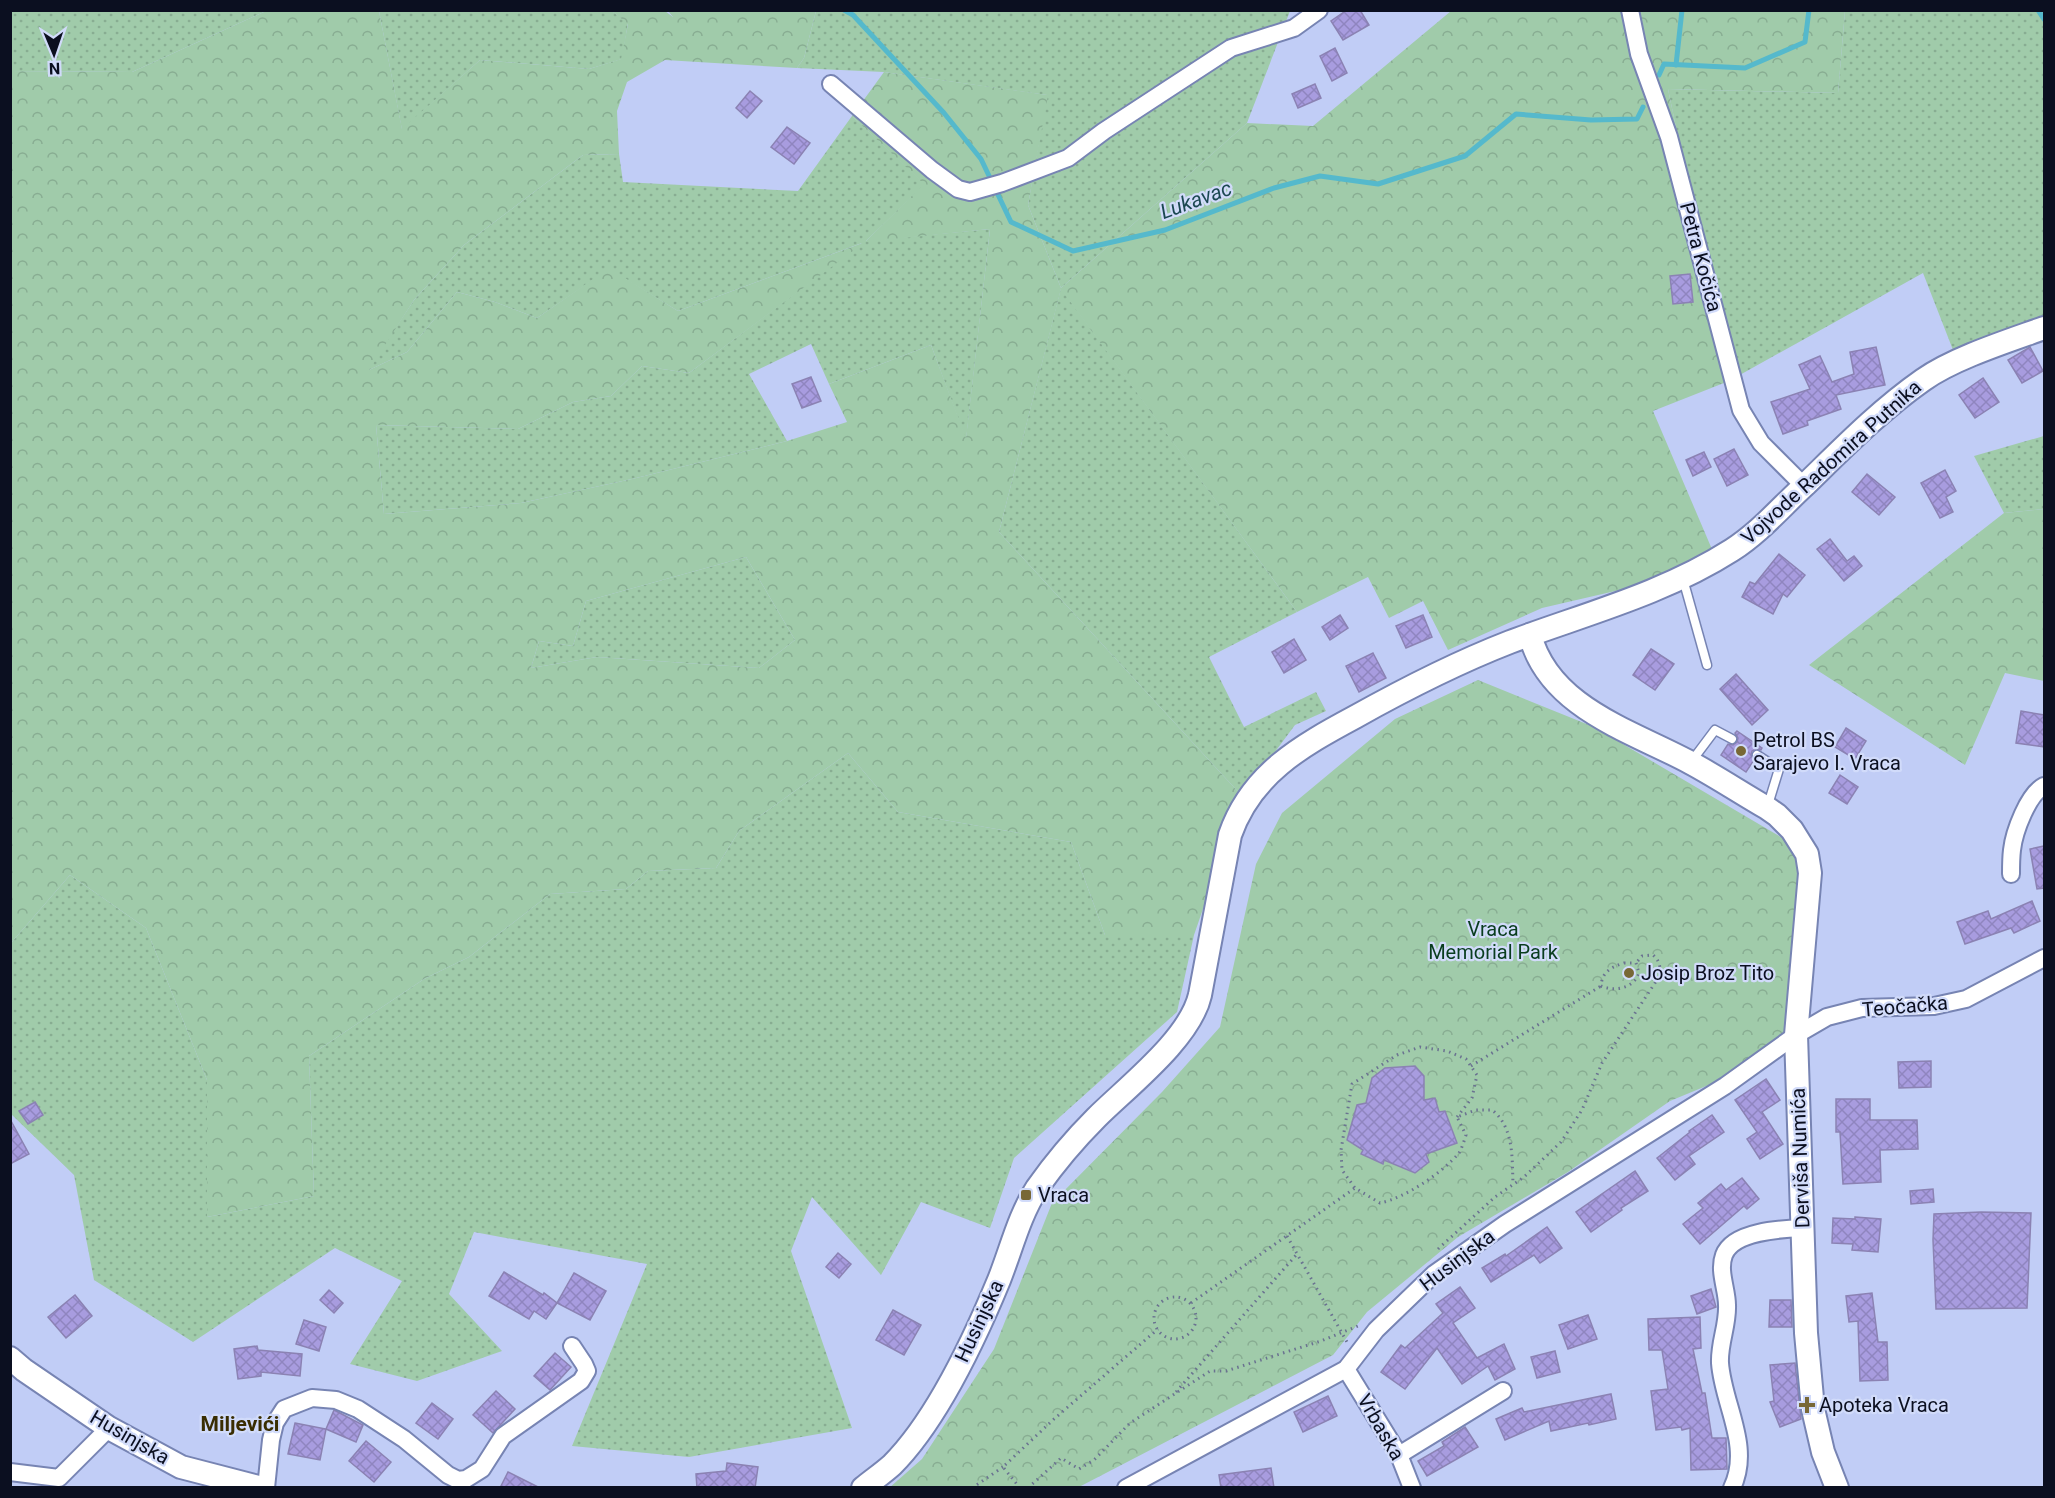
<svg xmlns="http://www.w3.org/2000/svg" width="2055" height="1498" font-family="Roboto,sans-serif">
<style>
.grass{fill:url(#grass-dots)}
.forest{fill:url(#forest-crowns);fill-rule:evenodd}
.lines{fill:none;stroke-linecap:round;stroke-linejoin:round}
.stream{stroke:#55b9cc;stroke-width:5}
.building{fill:url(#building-cross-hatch);stroke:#8b82b3;stroke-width:1.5}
.lane-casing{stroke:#7784b3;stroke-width:11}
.street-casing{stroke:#7784b3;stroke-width:20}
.secondary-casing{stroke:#7784b3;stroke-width:26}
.path{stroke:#6a7290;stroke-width:3;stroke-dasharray:1.5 4.5;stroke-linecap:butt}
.lane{stroke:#fff;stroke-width:8}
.street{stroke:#fff;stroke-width:16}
.secondary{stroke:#fff;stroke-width:22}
.poi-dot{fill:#786836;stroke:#d1dbfa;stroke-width:2}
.labels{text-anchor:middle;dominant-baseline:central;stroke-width:4.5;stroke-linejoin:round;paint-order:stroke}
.street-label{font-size:20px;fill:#0b0f20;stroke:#d1dbfa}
.poi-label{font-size:20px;fill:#0b0f20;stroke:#d1dbfa;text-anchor:start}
.park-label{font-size:20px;fill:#093d1e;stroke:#d1dbfa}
.water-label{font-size:21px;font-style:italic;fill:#1b4851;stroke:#d1dbfa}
.neighbourhood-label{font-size:21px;font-weight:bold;fill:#392d02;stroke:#d1dbfa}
</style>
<defs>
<pattern id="grass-dots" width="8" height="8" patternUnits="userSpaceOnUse" patternTransform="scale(1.5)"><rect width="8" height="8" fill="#a0cbaa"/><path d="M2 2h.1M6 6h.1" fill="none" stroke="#88ad92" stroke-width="1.8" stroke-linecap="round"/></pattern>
<pattern id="forest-crowns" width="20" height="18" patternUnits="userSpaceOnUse" patternTransform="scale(1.5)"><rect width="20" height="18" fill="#a0cbaa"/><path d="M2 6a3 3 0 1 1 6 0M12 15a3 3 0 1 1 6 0" fill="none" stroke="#88ad92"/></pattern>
<pattern id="building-cross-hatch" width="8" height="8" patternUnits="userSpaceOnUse" patternTransform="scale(1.5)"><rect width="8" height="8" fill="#a89cdf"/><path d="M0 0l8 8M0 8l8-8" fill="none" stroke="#8f85bf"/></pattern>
</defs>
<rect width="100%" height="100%" fill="#c1cdf6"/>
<g class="grass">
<path d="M10,11h256l-134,61 -121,-1z"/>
<path d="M379,11h233l16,12 -6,36 -33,10 -109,-9 -78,70z"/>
<path d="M816,11h474l-43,112 -186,165 236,324 -88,45 35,70 72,-35 10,19 -31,14 -53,71 -243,-264 62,-244 -33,-83 19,-110 -163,-23 -87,-4 7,-10z"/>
<path d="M1845,11h199v308l-91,31 -30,-77 -194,108 -61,-292 170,4z"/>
<path d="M852,116l73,68 -59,57 124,-12 -24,211 -35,-95 -102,39 -18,-40 -62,30 38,67 -155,38 -111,24 -137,11 -8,-89 142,4 55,-27 38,-6 31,-30 47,7 173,-130 -184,68 -69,-42 -72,49 -42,-16 -38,-10 -50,60 -40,19 47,-71 50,-55 119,-90 36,-1 4,28 175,9z"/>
<path d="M2044,436v73l-40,4 -30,-57z"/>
<path d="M746,557l49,83 -36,28 -162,-11 -66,11 8,-27 34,5 13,-45z"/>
<path d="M848,753l50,59 173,30 34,93h89l-17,77 -163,146 -24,70 -69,-26 -40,73 -69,-78 -21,54 61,177 -163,29 -117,-11 75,-182 -173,-32 -25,62 53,57 -85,30 -67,-17 52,-83 -67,-33 -142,94 -99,-62 -20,-105 -63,-61v-171l59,-68 76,53 61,152v137l107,-21 -5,-140 115,-77 45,-22 81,-63 76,-5 22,-18 68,-3 23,-37z"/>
</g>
<g class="forest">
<path d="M266,11h113l23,118 78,-69 109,9 32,-10 7,-35 -16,-13h53l8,6 -5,-6h148l-12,47 -7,10 -132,-8 -38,22 -10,29 2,43 -36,1 -119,90 -50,55 -45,70 38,-18 50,-60 38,10 42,16 72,-50 69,43 187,-69 59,-58 -72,-68 32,-44 164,23 -20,110 33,83 186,-165 66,3 138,-115h394l-7,82 -170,-4 61,292 -76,30 61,143 -77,32 -95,22 -94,42 -25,-49 -34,17 -21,-41 -71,35 -236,-323 -62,243 243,264 -48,139h-89l-34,-93 -173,-30 -50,-59 -109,78 -23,37 -68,3 -22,18 -76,5 -81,63 -45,22 -115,77 5,140 -107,21v-137l-61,-152 -76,-53 -59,68v-872l121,1zM990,229l-24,209 -35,-93 -102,39 18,38 -60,19 -155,38 -111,24 -137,11 -8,-89 142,4 55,-27 38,-6 31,-30 47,7 176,-131zM746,557l49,83 -36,28 -162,-11 -66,11 8,-27 34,5 13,-45z"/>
<path d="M2044,509v172l-39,-8 -40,92 -156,-100 195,-152z"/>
<path d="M1478,680l116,47 207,122 2,197 -133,55 -102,71 -110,65 -91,75 -34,43 -254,132 -190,1 33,-29 72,-110 58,-146 110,-111 58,-65 36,-163 26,-51 113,-94z"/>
</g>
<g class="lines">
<g class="stream">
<path d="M844,10l9,5 91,98 37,46 30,63 62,29 92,-21 109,-42 46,-12 58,8 87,-28 51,-42 75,6 46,-1 6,-12"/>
<path d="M2038,10l6,9"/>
<path d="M1676,65l6,-55"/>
<path d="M1659,75l5,-11 81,4 60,-26 4,-32"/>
</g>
</g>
<g class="building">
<path d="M1347,10h13l9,15 -26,15 -12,-19z"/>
<path d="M1335,48l12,25 -15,8 -12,-25z"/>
<path d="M1315,84l6,14 -23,10 -6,-14z"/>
<path d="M750,91l12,10 -15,17 -11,-10z"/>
<path d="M787,127l23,16 -16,21 -23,-17z"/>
<path d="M1690,274l3,28 -20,2 -3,-28z"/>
<path d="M1876,347l9,38 -49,10 5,14 -34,12 1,4 -25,9 -12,-32 39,-13 -11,-24 21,-9 12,26 22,-8 -4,-22z"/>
<path d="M2030,347l13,24 -21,12 -14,-23z"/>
<path d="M811,377l10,24 -19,7 -10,-24z"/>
<path d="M1983,378l16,24 -24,16 -16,-23z"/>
<path d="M1734,449l14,26 -21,11 -13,-27z"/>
<path d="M1704,452l7,15 -18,9 -7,-16z"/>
<path d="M1945,470l11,21 -10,6 7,15 -13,6 -19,-35z"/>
<path d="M1867,474l28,23 -16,18 -27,-23z"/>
<path d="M1830,539l17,22 7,-5 8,10 -18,15 -27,-32z"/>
<path d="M1779,554l26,21 -18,22 -4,-3 -10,20 -31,-17 8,-15 5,2z"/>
<path d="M1340,615l8,13 -18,12 -8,-13z"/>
<path d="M1423,615l9,22 -26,11 -10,-22z"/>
<path d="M1294,639l12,21 -22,13 -12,-21z"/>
<path d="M1651,649l23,15 -19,26 -22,-15z"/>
<path d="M1373,653l13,25 -27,14 -13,-26z"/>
<path d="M1736,674l32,36 -16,15 -32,-36z"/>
<path d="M2021,711l23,4v32l-28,-4z"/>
<path d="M1846,728l20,13 -11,18 -20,-12z"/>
<path d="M1737,731l25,17 -1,2 -4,-1 -5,2 -1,4 3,5 -8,12 -25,-17 7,-11 5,1 4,-3 1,-4 -3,-5z"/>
<path d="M1840,775l18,12 -11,17 -18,-11z"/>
<path d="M2044,846v42l-7,1 -7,-40z"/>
<path d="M2032,901l8,20 -26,12 -3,-5 -46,16 -8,-22 31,-11 3,8z"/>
<path d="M1931,1061v26l-32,1 -1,-26z"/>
<path d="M1415,1066l9,10v24l11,-2 4,14 6,-1 12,32 -31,11 3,8 -14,11 -31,-13 -1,4 -22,-10 2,-4 -16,-10 10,-35 9,-2 6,-25 13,-10z"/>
<path d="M1766,1079l14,21 -18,12 21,32 -23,15 -13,-20 10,-7 -22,-32z"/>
<path d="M1836,1099h34v21h47l1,29 -38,1 1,32 -38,2 -3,-52h-4z"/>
<path d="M35,1102l8,13 -15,9 -9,-13z"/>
<path d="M1712,1115l12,17 -35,24 6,8 -20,16 -18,-22 33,-26 -1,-1z"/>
<path d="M10,1119l19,35 -19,10z"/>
<path d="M1635,1171l13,20 -27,17 1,2 -31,22 -15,-20z"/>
<path d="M1742,1178l17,21 -12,10 -3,-3 -44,38 -17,-20 20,-16 -5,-5 23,-19 5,6z"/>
<path d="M1933,1189l1,13 -23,2 -1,-13z"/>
<path d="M1981,1212l50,1 -4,95 -91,1 -3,-69 1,-26z"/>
<path d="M1855,1217l26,2 -3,33 -26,-2 1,-6 -21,-1 1,-25 22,1z"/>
<path d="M1547,1227l15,21 -22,15 -6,-8 -43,27 -9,-14 23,-14 1,2z"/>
<path d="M838,1253l13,11 -12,14 -13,-11z"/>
<path d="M504,1272l39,23 1,-2 13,10 -11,16 -12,-8 -5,8 -40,-23z"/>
<path d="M574,1273l32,18 -16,29 -33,-17z"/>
<path d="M1460,1287l15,21 -22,15 24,35 27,-14 11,25 -20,11 -7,-14 -26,18 -25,-36 -32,41 -24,-17 20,-27 4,3 38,-35 -7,-9z"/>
<path d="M1711,1289l5,18 -19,7 -6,-18z"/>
<path d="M329,1290l14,13 -9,10 -14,-13z"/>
<path d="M1872,1293l6,49h9l1,38 -28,1 -2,-60 -9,1 -3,-26z"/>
<path d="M75,1295l17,21 -26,22 -18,-21z"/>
<path d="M1770,1300h21l1,27h-23z"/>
<path d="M893,1310l28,15 -17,30 -28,-15z"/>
<path d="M1588,1315l9,24 -29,10 -9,-24z"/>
<path d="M1700,1317l1,31 -8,1 9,44h3l7,45h14l1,31 -36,1 -1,-42 -8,2 -1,-3 -25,3 -5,-39 17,-2 -6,-39h-13l-1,-31z"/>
<path d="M304,1320l22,7 -7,24 -23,-7z"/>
<path d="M257,1346l1,4 44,4 -2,22 -39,-4v4l-23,3 -4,-30z"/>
<path d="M1555,1351l5,21 -23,6 -6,-21z"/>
<path d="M555,1353l16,14 -21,23 -16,-14z"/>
<path d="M1795,1363l6,56 -21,8 -10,-25 4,-1 -4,-36z"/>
<path d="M496,1391l19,18 -22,24 -20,-18z"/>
<path d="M1611,1394l5,25 -27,6 -1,-2 -37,8 -2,-10 -44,19 -9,-21 26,-11 2,4z"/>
<path d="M1328,1396l9,20 -34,16 -9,-20z"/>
<path d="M432,1403l21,16 -15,20 -22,-16z"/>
<path d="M334,1410l29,15 -7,17 -30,-13z"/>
<path d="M295,1423l31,6 -6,31 -32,-6z"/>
<path d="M1465,1427l13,20 -51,29 -9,-15 26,-15 -2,-4z"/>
<path d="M366,1441l25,21 -17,20 -25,-21z"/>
<path d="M727,1463l31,4 -3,21h-58l-1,-14 30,-3z"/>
<path d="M1271,1468l3,20h-53l-2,-13z"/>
<path d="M508,1472l32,16h-40z"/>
</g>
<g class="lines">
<defs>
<g id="lane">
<path d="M1683,579l24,86"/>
<path d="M1757,755l22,14 -12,39"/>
<path d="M1691,762l24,-32 17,9"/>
</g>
<g id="street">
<path d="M1630,10l9,44 30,83 72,273 20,33 43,43"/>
<path d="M831,84l101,86 26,19 12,3 32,-9 66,-25 36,-27 127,-83 63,-20 25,-18"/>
<path d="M2011,874c0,-8 0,-16 1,-24 2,-18 16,-56 32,-64"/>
<path d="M1346,1369l53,86 13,33"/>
<path d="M1399,1455l104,-64"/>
<path d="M10,1472l49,6 50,-50"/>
<path d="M266,1488l5,-48 4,-17 9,-14 28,-11 24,2 22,9 46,30 44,36 10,5 8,-1 16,-10 21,-33 78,-55 6,-10 -3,-7 -12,-18"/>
<path d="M1126,1488l220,-119 30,-39 58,-56 71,-50 220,-138 71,-51 31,-18 35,-9 72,-2 32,-7 78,-41"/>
<path d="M1732,1488c20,-42 -9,-83 -12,-125 -1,-20 8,-38 7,-58 0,-16 -9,-34 -3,-50 9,-24 57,-26 79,-27"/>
</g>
<g id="secondary">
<path d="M1530,635c19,73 102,96 161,128 26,14 50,30 76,45l10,7 15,15 15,24 3,19 -14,162 10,298 7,76 10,43 14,36"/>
<path d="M10,1358l14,12 85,58 72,39 81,21"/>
<path d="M863,1488c10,-8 20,-15 29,-23 44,-44 83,-127 107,-185 12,-30 20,-64 38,-92 17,-24 38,-49 59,-70 31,-31 94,-79 104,-123l30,-160c21,-61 71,-89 125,-118 50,-28 101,-54 155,-75 75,-28 153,-48 222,-92 28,-18 49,-43 73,-65 37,-36 75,-75 118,-105 31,-22 85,-39 121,-52"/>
</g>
</defs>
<use href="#lane" class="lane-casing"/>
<use href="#street" class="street-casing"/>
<use href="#secondary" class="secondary-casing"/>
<g class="path">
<path d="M1624,963h12l3,10c-5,15 -24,19 -38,13 1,-14 10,-19 23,-23z"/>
<path d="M1471,1066l130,-80"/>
<path d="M1457,1117l15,-19 5,-23 -11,-16 -19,-8 -27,-4 -23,8 -45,29 -11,66 1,20 13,18 25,15c25,-5 62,-30 79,-50 3,-5 5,-12 7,-18l-9,-18 19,-7h16c22,17 20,48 21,74"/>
<path d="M1287,1236l60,106"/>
<path d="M1438,1249l57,-52 29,-20 37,-35 21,-32 20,-47 57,-86c2,-9 1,-16 -6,-22l-11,1 -6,7"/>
<circle cx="1175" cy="1318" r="21"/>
<path d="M1191,1303l164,-115"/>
<path d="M1176,1392l121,-138"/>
<path d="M972,1488l31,-21"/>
<path d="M1020,1488l-17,-21 51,-48 104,-90"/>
<path d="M1028,1488l33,-30 18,11 15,-9 36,-37 80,-52h16l95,-30 37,-15"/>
</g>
<use href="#lane" class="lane"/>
<use href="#street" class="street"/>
<use href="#secondary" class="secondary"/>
</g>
<g class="poi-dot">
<circle cx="1741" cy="751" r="6"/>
<circle cx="1629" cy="973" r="6"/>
<rect x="1020" y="1189" width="12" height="12" rx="3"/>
<path d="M1804 1396h6v6h6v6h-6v6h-6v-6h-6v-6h6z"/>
</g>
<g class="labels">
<g class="street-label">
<text transform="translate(1701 257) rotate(75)">Petra Kočića</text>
<text transform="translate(1831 462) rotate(-42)">Vojvode Radomira Putnika</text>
<text transform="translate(1905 1006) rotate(-5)">Teočačka</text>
<text transform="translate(1800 1158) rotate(-92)">Derviša Numića</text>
<text transform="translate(1457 1260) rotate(-37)">Husinjska</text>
<text transform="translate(979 1321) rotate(-65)">Husinjska</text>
<text transform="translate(1381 1427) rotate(60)">Vrbaska</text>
<text transform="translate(130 1437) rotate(30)">Husinjska</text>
</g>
<g class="poi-label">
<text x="1753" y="740">Petrol BS<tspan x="1753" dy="23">Sarajevo I. Vraca</tspan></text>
<text x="1641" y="973">Josip Broz Tito</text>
<text x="1038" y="1195">Vraca</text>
<text x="1819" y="1405">Apoteka Vraca</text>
</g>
<g class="park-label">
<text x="1493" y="929">Vraca<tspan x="1493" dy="23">Memorial Park</tspan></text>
</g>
<g class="water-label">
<text transform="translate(1196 200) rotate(-20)">Lukavac</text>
</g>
<g class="neighbourhood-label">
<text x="240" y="1424">Miljevići</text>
</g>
</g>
<rect width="2055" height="1498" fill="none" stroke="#0b0f20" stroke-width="24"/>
<g transform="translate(54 54) rotate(178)" stroke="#d1dbfa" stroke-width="4.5" paint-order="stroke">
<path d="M0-4.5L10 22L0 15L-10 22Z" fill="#0b0f20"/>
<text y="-9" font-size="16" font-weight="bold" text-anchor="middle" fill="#0b0f20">N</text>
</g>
</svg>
